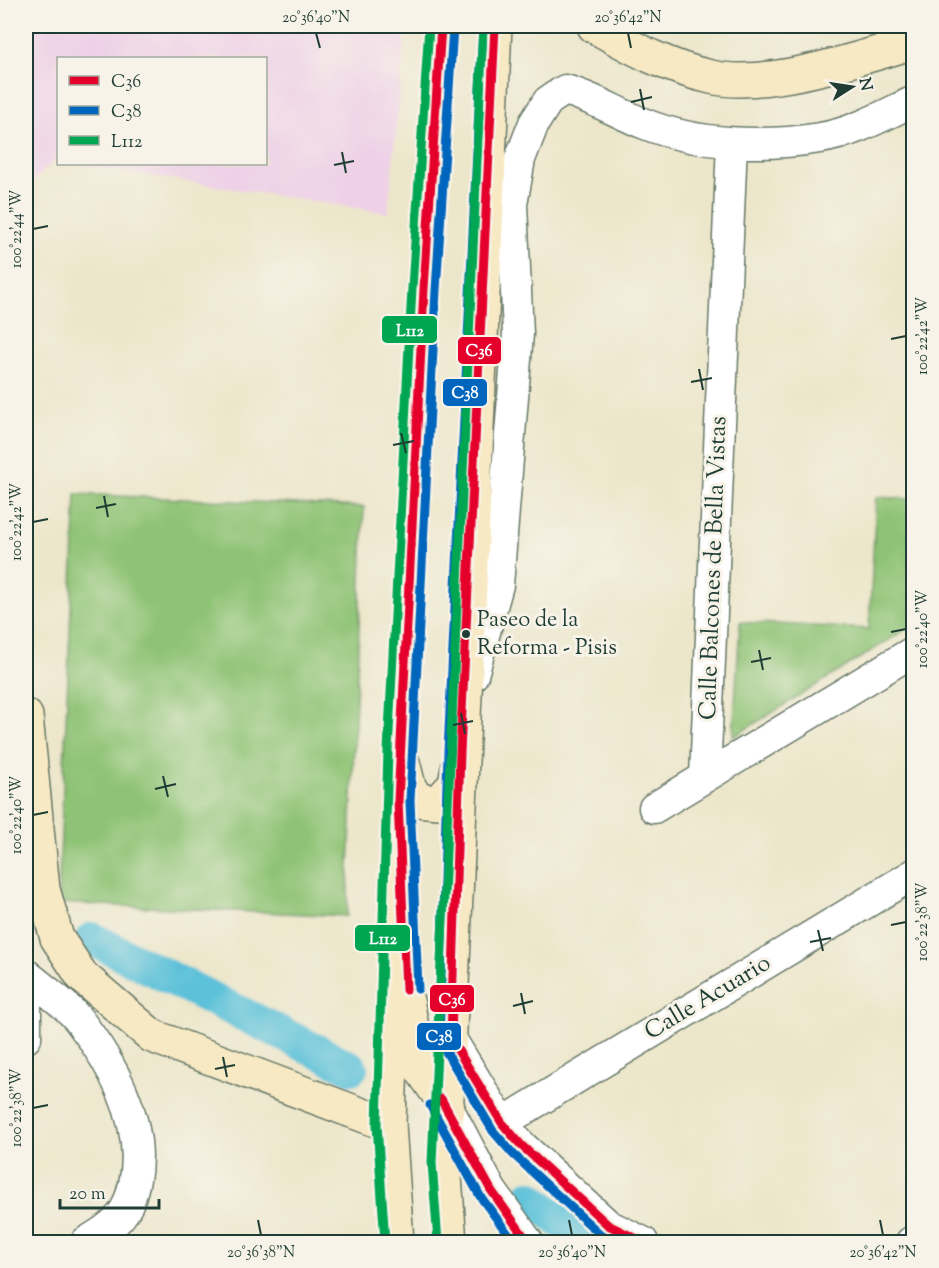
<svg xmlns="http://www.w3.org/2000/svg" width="939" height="1268" font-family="'Sorts Mill Goudy',serif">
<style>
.built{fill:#eed0e7}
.green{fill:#8ec375;stroke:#568054;stroke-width:1.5}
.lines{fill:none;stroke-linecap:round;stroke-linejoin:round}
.canal{stroke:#5bc1d9;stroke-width:34}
.street-casing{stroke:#677868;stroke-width:33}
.secondary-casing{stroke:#677868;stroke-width:36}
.street{stroke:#fff;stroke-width:30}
.secondary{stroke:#f7e9c3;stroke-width:33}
.bus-1-casing{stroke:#f7f3e8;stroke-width:14}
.bus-2-casing{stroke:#f7f3e8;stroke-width:14}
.bus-3-casing{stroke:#f7f3e8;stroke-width:14}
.bus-1{stroke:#e4002b;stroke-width:9}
.bus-2{stroke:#0065bd;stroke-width:9}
.bus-3{stroke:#00a651;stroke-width:9}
.ticks{fill:none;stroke:#1f3d34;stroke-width:2}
.bus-dot{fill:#1f3d34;stroke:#f7f3e8;stroke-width:2}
.labels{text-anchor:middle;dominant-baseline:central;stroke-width:6;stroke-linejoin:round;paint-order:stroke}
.bus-label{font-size:22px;fill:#1f3d34;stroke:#f7f3e8;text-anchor:start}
.street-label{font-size:24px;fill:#1f3d34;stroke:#f7f3e8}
.line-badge{stroke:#f7f3e8;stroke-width:2}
.badge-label{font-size:16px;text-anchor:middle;font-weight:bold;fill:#fff}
.neatline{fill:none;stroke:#1f3d34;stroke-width:2}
.ticks-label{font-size:15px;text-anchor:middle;fill:#1f3d34}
</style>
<rect width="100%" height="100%" fill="#f7f3e8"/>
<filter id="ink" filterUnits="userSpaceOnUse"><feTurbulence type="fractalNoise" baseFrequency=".0167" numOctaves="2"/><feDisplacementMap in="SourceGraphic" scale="12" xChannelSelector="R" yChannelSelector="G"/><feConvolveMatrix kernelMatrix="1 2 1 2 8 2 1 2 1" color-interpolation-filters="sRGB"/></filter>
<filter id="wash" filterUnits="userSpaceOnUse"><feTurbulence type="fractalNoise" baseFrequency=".008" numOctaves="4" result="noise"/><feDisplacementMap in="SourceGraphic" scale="24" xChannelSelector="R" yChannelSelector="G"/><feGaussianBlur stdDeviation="1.35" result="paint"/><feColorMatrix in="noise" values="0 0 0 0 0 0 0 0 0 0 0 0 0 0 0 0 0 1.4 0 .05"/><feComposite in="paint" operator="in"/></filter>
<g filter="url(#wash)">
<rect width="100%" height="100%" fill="#ece6ca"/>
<path class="built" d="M26,26h380l-18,187 -313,-49h191v-106h-208v103l-3,-1 -29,28z"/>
<g class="green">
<path d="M76,494l288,13 -17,409 -289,-13z"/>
<path d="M876,497l37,2v126l-180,112 7,-115 129,7z"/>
</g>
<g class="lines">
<g class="canal">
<path d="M92,939l259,129"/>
<path d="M530,1197l30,24 38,21"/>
</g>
</g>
</g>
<g filter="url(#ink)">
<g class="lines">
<defs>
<g id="street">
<path d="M473,675l25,-90 20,-251 -6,-130 8,-45 14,-36 14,-22 17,-11c29,8 52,23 80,34 52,21 120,23 175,14 33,-5 64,-23 94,-37"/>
<path d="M705,777l27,-634"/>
<path d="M654,808l260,-157"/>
<path d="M26,974c16,14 38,28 52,45 40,52 77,122 49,187 -7,16 -27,28 -41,36"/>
<path d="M26,1003v35"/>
<path d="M451,1039l51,84 19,22 87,80 35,17"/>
<path d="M448,1108l43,82 37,52"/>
<path d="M502,1123l412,-249"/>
<path d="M911,1242h3"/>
</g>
<g id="secondary">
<path d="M594,26c38,22 75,42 117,51 55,13 149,-19 203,-35"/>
<path d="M26,716l17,173 14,49 25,38 70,60 237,89"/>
<path d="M403,762l6,24 8,14 22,2 16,-18 3,-17"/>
<path d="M407,1001l13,67 28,40"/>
<path d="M397,1242l-8,-117 11,-374 24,-462 17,-263"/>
<path d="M450,1242l-6,-78 51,-1138"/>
</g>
</defs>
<use href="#street" class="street-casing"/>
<use href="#secondary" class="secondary-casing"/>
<use href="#street" class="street"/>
<use href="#secondary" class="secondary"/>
<defs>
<g id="bus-1">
<path d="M495,26l-35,727 -9,286 51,84 19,22 87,80 35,17"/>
<path d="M406,990l-8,-189 26,-512 17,-263"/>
<path d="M441,1099l50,91 37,52"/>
</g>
<g id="bus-2">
<path d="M483,26l-35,726 -9,288 54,91 20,23 87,80 17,8"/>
<path d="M418,989l-8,-188 26,-511 17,-263"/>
<path d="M430,1105l50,91 34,46"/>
</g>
<g id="bus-3">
<path d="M385,1242l-8,-117 11,-374 24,-463 17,-262"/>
<path d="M438,1242l-6,-79 51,-1137"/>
</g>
</defs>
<use href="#bus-1" class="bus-1-casing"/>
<use href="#bus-2" class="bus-2-casing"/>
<use href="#bus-3" class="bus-3-casing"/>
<use href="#bus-1" class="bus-1"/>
<use href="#bus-2" class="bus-2"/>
<use href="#bus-3" class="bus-3"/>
</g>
</g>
<path class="ticks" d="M316,33l4,15M628,33l3,15M640,89l4,21M631,102l21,-5M342,152l4,21M334,165l20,-4M33,229l15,-3M891,339l15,-3M699,369l4,21M691,382l21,-4M401,433l5,20M393,445l21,-4M104,496l4,21M96,508l20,-4M33,522l15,-3M891,632l15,-3M759,650l4,20M751,662l20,-4M461,713l4,21M453,725l20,-4M163,776l5,21M155,789l21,-5M33,815l15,-3M891,925l15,-3M818,930l5,21M810,942l21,-4M521,993l4,21M513,1006l20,-5M223,1057l4,20M215,1069l20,-4M33,1108l15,-3M258,1220l3,15M569,1220l3,15M880,1220l3,15"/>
<circle class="bus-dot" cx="466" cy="634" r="5"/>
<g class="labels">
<g class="bus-label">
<text x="477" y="621">Paseo de la<tspan x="477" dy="28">Reforma - Pisis</tspan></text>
</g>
<g class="street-label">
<text transform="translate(714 568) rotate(-88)">Calle Balcones de Bella Vistas</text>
<text transform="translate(708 998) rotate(-31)">Calle Acuario</text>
</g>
</g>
<g class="line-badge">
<rect x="381" y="315" width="57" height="29" rx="6" fill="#00a651"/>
<rect x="457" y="336" width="45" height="29" rx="6" fill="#e4002b"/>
<rect x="442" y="378" width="46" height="29" rx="6" fill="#0065bd"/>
<rect x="354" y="924" width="57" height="28" rx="6" fill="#00a651"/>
<rect x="429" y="984" width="46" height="29" rx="6" fill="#e4002b"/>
<rect x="416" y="1022" width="46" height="29" rx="6" fill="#0065bd"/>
</g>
<g class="badge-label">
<text x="410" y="336">L112</text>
<text x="479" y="356">C36</text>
<text x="465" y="398">C38</text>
<text x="383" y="944">L112</text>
<text x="452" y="1005">C36</text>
<text x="439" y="1042">C38</text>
</g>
<rect width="939" height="1268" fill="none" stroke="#f7f3e8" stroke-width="66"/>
<rect x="57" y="57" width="210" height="108" fill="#f7f3e8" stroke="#a1aaa0" stroke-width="1.5"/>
<rect x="69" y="76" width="30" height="9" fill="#e4002b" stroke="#a1aaa0" stroke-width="1.5"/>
<text x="111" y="87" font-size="18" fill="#1f3d34">C36</text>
<rect x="69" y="106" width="30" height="9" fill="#0065bd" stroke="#a1aaa0" stroke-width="1.5"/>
<text x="111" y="117" font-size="18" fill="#1f3d34">C38</text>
<rect x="69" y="136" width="30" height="9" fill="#00a651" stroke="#a1aaa0" stroke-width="1.5"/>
<text x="111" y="147" font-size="18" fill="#1f3d34">L112</text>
<g transform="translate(852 87) rotate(78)" stroke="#f7f3e8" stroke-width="4.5" paint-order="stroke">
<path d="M0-4.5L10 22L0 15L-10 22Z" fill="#1f3d34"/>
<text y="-9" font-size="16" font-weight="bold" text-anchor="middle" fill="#1f3d34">N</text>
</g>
<path d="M60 1199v9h99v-9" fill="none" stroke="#1f3d34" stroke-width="3"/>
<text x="69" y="1199" font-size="18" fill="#1f3d34" stroke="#f7f3e8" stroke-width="4.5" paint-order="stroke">20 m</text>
<rect x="33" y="33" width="873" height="1202" class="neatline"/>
<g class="ticks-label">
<text x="316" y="22">20°36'40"N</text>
<text x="628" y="22">20°36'42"N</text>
<text transform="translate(16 229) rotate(-90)" y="5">100°22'44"W</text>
<text transform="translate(922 336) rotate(-90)" y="5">100°22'42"W</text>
<text transform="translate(16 522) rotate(-90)" y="5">100°22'42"W</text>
<text transform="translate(922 629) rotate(-90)" y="5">100°22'40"W</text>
<text transform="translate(16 815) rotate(-90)" y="5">100°22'40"W</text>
<text transform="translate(922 922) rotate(-90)" y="5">100°22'38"W</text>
<text transform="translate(16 1108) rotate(-90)" y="5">100°22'38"W</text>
<text x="261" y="1257">20°36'38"N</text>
<text x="572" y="1257">20°36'40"N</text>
<text x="883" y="1257">20°36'42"N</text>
</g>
</svg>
